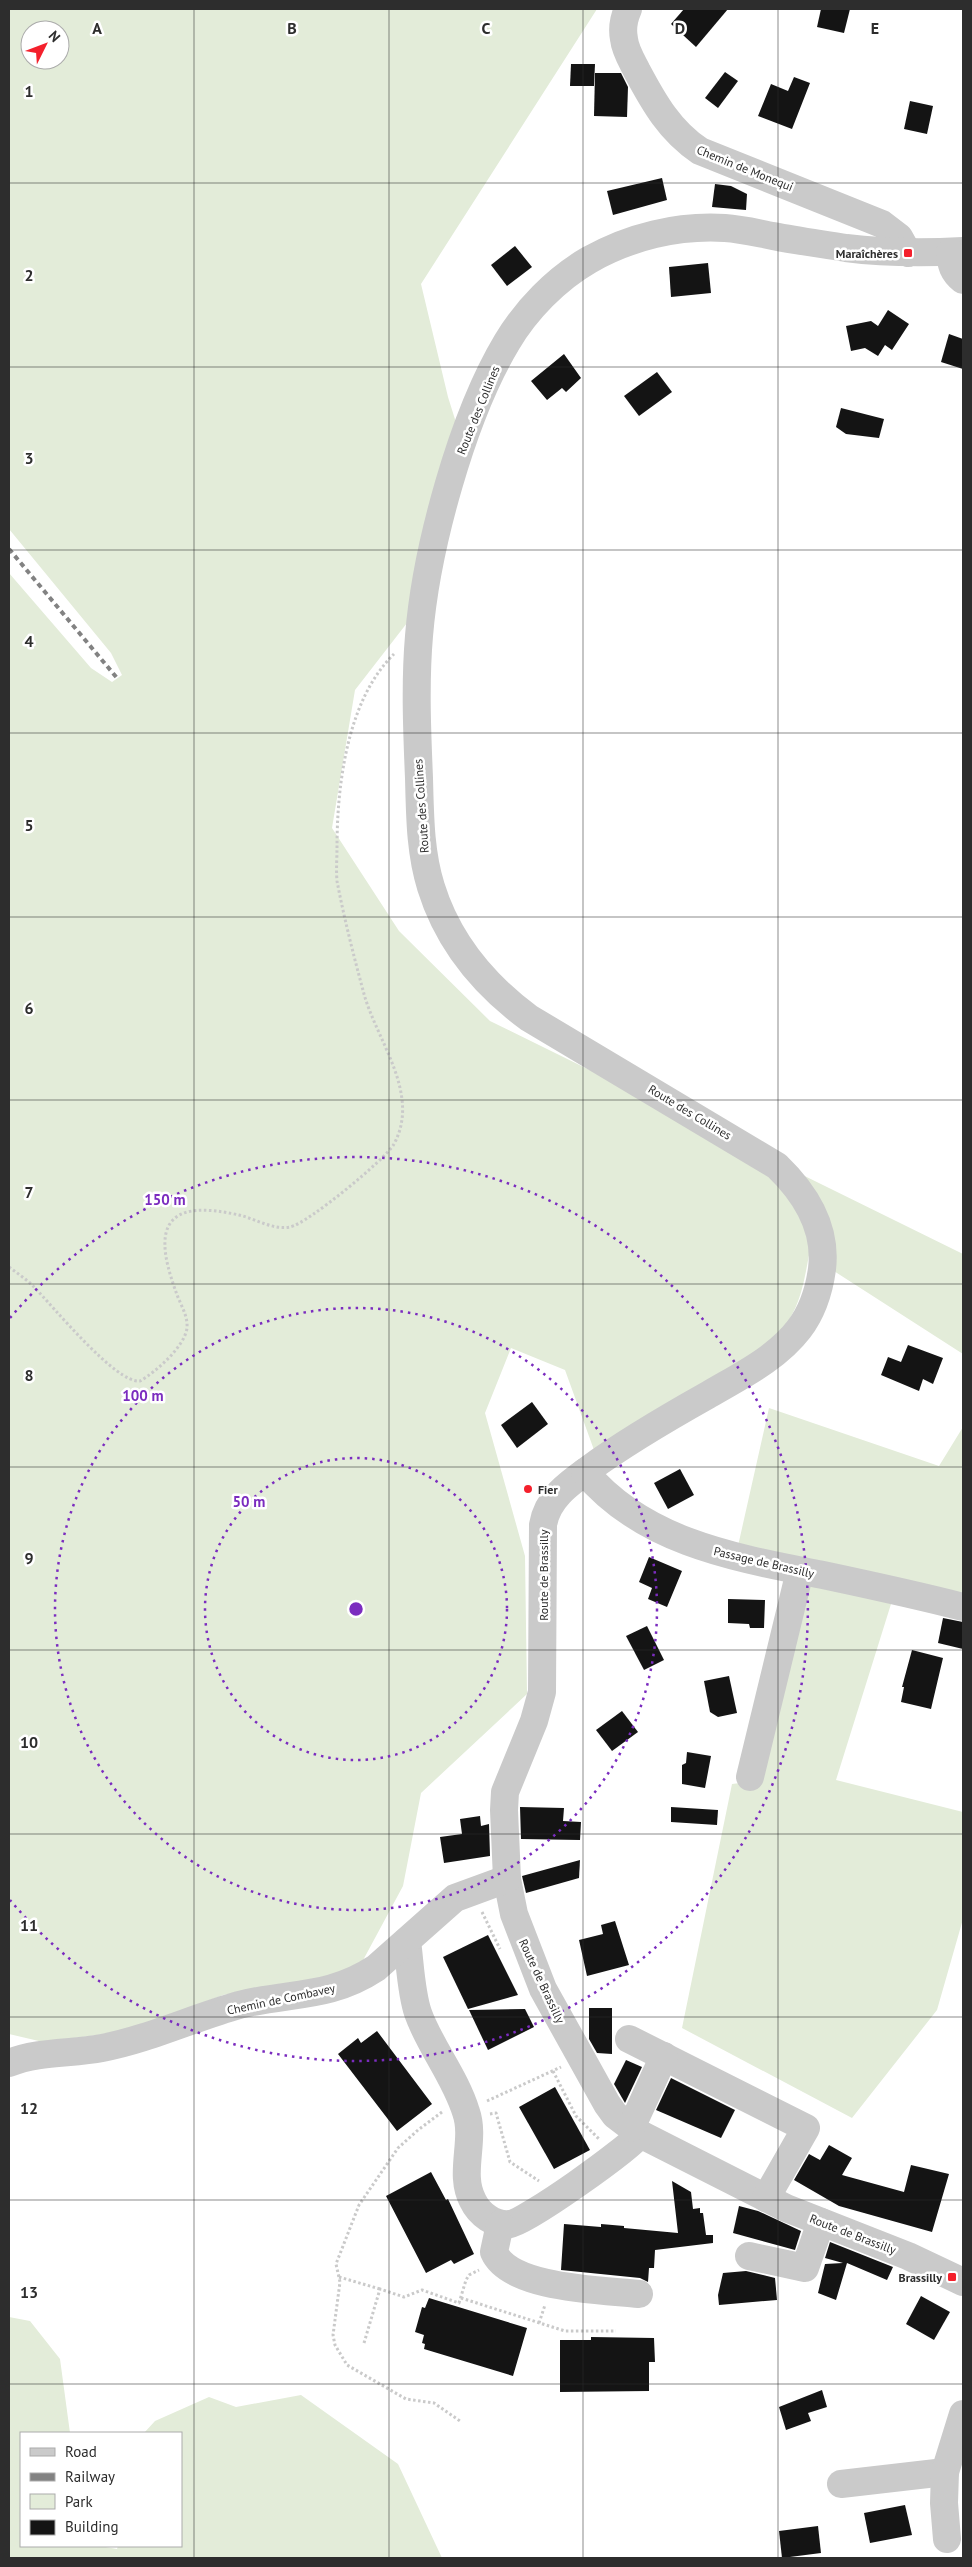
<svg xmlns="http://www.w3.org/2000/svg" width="972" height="2567" font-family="'PT Sans',sans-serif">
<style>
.green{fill:#e3ecd9;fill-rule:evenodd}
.building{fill:#141414}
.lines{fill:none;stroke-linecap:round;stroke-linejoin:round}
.path{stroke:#cacaca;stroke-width:3;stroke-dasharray:2.5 2.5;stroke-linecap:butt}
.minor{stroke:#cacaca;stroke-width:28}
.rail{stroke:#828282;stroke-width:4;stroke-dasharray:5 4;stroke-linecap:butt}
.grid{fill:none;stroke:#2d2d2d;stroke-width:1;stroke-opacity:0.55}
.ring{fill:none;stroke:#7b2cbf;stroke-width:2.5;stroke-dasharray:2.5 5}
.poi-dot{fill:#f4202c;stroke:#fff;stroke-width:2}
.labels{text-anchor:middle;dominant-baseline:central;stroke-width:5;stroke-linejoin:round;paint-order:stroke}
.street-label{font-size:12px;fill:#2d2d2d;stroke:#fff}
.poi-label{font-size:12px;font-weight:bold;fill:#2d2d2d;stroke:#fff;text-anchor:end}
.grid-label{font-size:16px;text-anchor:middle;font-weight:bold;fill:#2d2d2d;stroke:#fff;stroke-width:5;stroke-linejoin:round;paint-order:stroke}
.centre{fill:#7b2cbf;stroke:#fff;stroke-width:2.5}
.ring-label{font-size:15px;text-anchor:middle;font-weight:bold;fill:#7b2cbf;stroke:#fff;stroke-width:5;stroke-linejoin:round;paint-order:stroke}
</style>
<rect width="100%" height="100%" fill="#fff"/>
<g class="green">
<path d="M9,9h588l-176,275 27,113 11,35 -52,191 -52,67 -23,138 67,103 91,90 473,233v100l-154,-99c-8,44 -12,62 -44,94l-171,101 -29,-80 -54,-22 -26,65 40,143 2,138 -106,99 -18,93 -42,78 -16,10 -122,21 -94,36 -86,11 -34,-8v-1461l82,95 21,14 10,-7 -11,-22 -102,-124zM30,30h30v30h-30z"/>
<path d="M769,1408l170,58 24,-39v174l-67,-13 -60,192 127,32v107l-26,91 -85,108 -170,-90 50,-244 25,-3 54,-217 -73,-18z"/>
<path d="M9,2317l21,4 30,38 10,74h-49v113h79l17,3 1,-3h63v-113h-37l11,-12 54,-24 27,10 65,-12 97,69 44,94h-433z"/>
</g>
<g class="building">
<path d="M684,9h44l-32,38 -25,-23z"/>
<path d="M821,9h29l-6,24 -27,-6z"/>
<path d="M571,64h24l-1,22h-24z"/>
<path d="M725,72l13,9 -20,27 -13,-10z"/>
<path d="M595,73h26l7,14 -1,30 -33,-1z"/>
<path d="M794,77l16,6 -18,46 -34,-13 13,-32 17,7z"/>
<path d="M910,101l23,5 -6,28 -23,-5z"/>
<path d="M662,178l5,22 -54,15 -6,-24z"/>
<path d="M715,184l16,2 16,8 -1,16 -34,-3z"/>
<path d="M515,246l17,21 -25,19 -16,-21z"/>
<path d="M708,263l3,30 -40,4 -2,-30z"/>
<path d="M888,310l21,14 -17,26 -7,-5 -7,11 -13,-8 -14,3 -5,-25 25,-5 7,5z"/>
<path d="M949,334l14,5v30l-22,-7z"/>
<path d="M564,354l17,24 -15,14 -4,-4 -15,12 -16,-19z"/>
<path d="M657,372l15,20 -33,24 -15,-20z"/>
<path d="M841,408l43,11 -5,19 -33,-4 -10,-7z"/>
<path d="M908,1345l35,13 -10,26 -10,-5 -4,12 -38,-16 7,-18 13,5z"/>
<path d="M532,1402l16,22 -31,24 -16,-23z"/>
<path d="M680,1469l14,26 -26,14 -14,-26z"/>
<path d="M649,1557l33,14 -15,36 -19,-8 4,-11 -13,-6z"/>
<path d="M728,1599l37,1 -1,28h-14l-1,-4 -21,-1z"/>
<path d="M943,1618l20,4v27l-25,-6z"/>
<path d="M647,1626l17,34 -20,10 -18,-34z"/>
<path d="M912,1650l31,8 -12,51 -30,-7 3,-15h-2z"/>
<path d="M729,1676l8,37 -19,4 -8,-5 -6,-31z"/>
<path d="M622,1711l16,21 -26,19 -16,-21z"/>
<path d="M687,1752l24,4 -6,32 -23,-4v-19l4,-2z"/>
<path d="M520,1807l44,1 -1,13 18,1 -1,18 -59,-1z"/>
<path d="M671,1807l47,3 -1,15 -46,-3z"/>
<path d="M480,1816l1,10 8,-2 1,32 -46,7 -4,-26 22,-3 -2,-15z"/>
<path d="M580,1860l-1,18 -53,15 -4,-17z"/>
<path d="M615,1921l14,44 -42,11 -8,-36 24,-6 -2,-9z"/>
<path d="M488,1935l30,60 -50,14 -25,-52z"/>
<path d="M589,2008h23v46l-15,-1 -8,-14z"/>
<path d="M525,2009l9,18 -46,23 -19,-40z"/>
<path d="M377,2031l55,73 -35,27 -59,-77 20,-16 3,5z"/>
<path d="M626,2060l16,7 -17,36 -11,-19z"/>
<path d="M671,2078l64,32 -14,28 -65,-28z"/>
<path d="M555,2087l35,63 -36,19 -35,-62z"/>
<path d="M829,2145l23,13 -10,17 62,17 7,-27 38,9 -17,58 -93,-26 -45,-26 15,-26 11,6z"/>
<path d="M431,2172l15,28 2,-1 26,55 -20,10 -3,-4 -25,13 -40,-77z"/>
<path d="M672,2181l19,11 2,17 7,-1v5h3l3,22h7v8l-58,7 -1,18h-5l-1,14 -8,-4 -79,-8 3,-46 37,3v-3l23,2v2l54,5z"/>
<path d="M739,2206l19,5 43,20 -6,19 -62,-17z"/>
<path d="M830,2242l63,25 -6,13 -40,-17 -11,37 -18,-7 7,-29 18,-1 -18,-5z"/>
<path d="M746,2271l29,7 2,22 -58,5 -1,-10 5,-22z"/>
<path d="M921,2296l29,16 -16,28 -28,-16z"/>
<path d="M429,2298l98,30 -14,48 -89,-27 1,-5 -3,-1 2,-8 -9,-3 7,-25 3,1z"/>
<path d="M591,2337l63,1 1,24h-6v29l-89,1v-52h31z"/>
<path d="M822,2390l5,17 -19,6 3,8 -25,9 -7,-23z"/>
<path d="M905,2505l7,30 -42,8 -6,-30z"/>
<path d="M818,2526l3,27 -39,5 -3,-27z"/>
</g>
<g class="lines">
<g class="path">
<path d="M9,1267c8,6 17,12 24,19 19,19 83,98 107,95 16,-9 45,-35 47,-53 1,-13 -7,-24 -11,-36 -7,-20 -20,-57 -2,-73 14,-14 47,-8 65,-4 17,4 33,15 51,12 17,-3 96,-68 104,-83 27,-50 -17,-103 -30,-150 -10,-37 -20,-76 -27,-113 -1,-11 0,-23 0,-33 0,-63 10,-148 57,-194"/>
<path d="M482,1912l18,37"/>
<path d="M553,2071l23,45 24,24"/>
<path d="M487,2101l74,-34"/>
<path d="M442,2112l-24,18 -20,18 -39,57 -23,59 4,18 -7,53 2,10 12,20 59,34 28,4 26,18"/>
<path d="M490,2114l6,-1 14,49 29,19"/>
<path d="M339,2277l41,12"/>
<path d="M461,2298l104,33h51"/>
<path d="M539,2323l6,-18"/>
<path d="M364,2343l16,-54 24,8 18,-7 37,13 7,-23 3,-5 10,-5"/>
</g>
<g class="minor">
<path d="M628,9c-4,9 -6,20 -4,30 1,11 8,22 13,32 17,32 33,60 63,80l182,73 17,13 9,16"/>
<path d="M963,251c-39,2 -78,2 -117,-3 -24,-4 -48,-7 -73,-12 -16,-3 -32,-7 -48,-8 -47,-3 -96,9 -136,32 -33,19 -63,50 -82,82 -45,75 -81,207 -88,294 -4,46 -2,95 0,142 1,37 1,74 12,109 17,55 52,97 98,131l248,148c29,28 50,62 45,103 -3,22 -10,43 -23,60 -23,30 -59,47 -91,66 -41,23 -81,46 -119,74 -21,15 -42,30 -46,56l-1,167 -8,29 -29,71 -1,18 3,69 7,35 29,75 64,115 8,11 25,19 146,74 122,48 55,26"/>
<path d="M950,252c1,13 3,20 13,28"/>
<path d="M585,1472c59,71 152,86 238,103 47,10 94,20 140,32"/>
<path d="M750,1777l50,-206"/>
<path d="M407,1941c3,22 4,52 11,72 12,34 37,63 48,99 10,28 -8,62 7,89 6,13 22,25 37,23 16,-2 119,-75 130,-90"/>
<path d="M629,2039l177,89 -40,70"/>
<path d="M9,2063c30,-12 62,-9 93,-15 47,-9 91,-30 137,-43 51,-13 90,-6 137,-37l79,-70 52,-19"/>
<path d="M631,2128l33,-72"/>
<path d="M500,2224l-6,28c16,37 109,38 145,42"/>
<path d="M749,2256l56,12 16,-46"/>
<path d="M841,2484l104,-12"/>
<path d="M947,2539l-3,-36 1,-31 18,-58"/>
</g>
<path class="rail" d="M9,549l108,129"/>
</g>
<path class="grid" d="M194,9v2549M389,9v2549M583,9v2549M778,9v2549M9,183h954M9,367h954M9,550h954M9,733h954M9,917h954M9,1100h954M9,1284h954M9,1467h954M9,1650h954M9,1834h954M9,2017h954M9,2200h954M9,2384h954"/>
<g class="ring">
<circle cx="356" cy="1609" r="151"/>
<circle cx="356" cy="1609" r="301"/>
<path d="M10 1318A452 452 0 1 1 10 1900"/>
</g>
<g class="poi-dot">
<rect x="903" y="248" width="10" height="10" rx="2.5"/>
<circle cx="528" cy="1489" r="5"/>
<rect x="947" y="2272" width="10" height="10" rx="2.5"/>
</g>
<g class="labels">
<g class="street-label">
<text transform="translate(745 168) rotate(22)">Chemin de Monequi</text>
<text transform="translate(478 410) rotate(-68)">Route des Collines</text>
<text transform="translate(421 806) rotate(-94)">Route des Collines</text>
<text transform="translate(690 1112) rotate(31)">Route des Collines</text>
<text transform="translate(764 1562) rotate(13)">Passage de Brassilly</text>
<text transform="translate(543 1575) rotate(-90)">Route de Brassilly</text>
<text transform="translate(542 1981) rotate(65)">Route de Brassilly</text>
<text transform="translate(281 1999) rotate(-12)">Chemin de Combavey</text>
<text transform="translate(853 2234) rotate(21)">Route de Brassilly</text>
</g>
<g class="poi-label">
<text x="898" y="253">Maraîchères</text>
<text x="538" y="1489" text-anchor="start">Fier</text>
<text x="942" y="2277">Brassilly</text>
</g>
</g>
<g class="grid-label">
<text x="97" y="34">A</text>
<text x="292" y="34">B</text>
<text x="486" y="34">C</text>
<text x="680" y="34">D</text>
<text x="875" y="34">E</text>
<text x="29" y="97">1</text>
<text x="29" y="281">2</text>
<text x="29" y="464">3</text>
<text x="29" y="647">4</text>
<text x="29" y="831">5</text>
<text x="29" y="1014">6</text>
<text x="29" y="1198">7</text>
<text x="29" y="1381">8</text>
<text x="29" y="1564">9</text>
<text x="29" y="1748">10</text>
<text x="29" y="1931">11</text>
<text x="29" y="2114">12</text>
<text x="29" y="2298">13</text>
</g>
<circle cx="356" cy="1609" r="8" class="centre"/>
<g class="ring-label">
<text x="165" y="1205">150 m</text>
<text x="143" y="1401">100 m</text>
<text x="249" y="1507">50 m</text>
</g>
<rect width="972" height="2567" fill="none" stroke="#2d2d2d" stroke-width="20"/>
<rect x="20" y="2432" width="162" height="115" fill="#ffffff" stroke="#ababab"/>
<rect x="30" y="2448" width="25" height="8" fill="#cacaca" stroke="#ababab"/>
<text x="65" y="2457" font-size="15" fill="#2d2d2d">Road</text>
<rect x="30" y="2473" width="25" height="8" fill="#828282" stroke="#ababab"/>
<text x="65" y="2482" font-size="15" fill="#2d2d2d">Railway</text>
<rect x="30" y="2494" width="25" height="15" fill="#e3ecd9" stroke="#ababab"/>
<text x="65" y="2507" font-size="15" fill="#2d2d2d">Park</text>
<rect x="30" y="2520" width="25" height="15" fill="#141414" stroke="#ababab"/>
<text x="65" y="2532" font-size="15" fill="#2d2d2d">Building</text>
<g transform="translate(45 45) rotate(48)"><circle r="24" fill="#ffffff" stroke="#ababab"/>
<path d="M0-4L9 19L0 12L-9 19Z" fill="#f4202c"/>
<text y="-8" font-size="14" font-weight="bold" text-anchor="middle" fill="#2d2d2d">N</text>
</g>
</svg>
